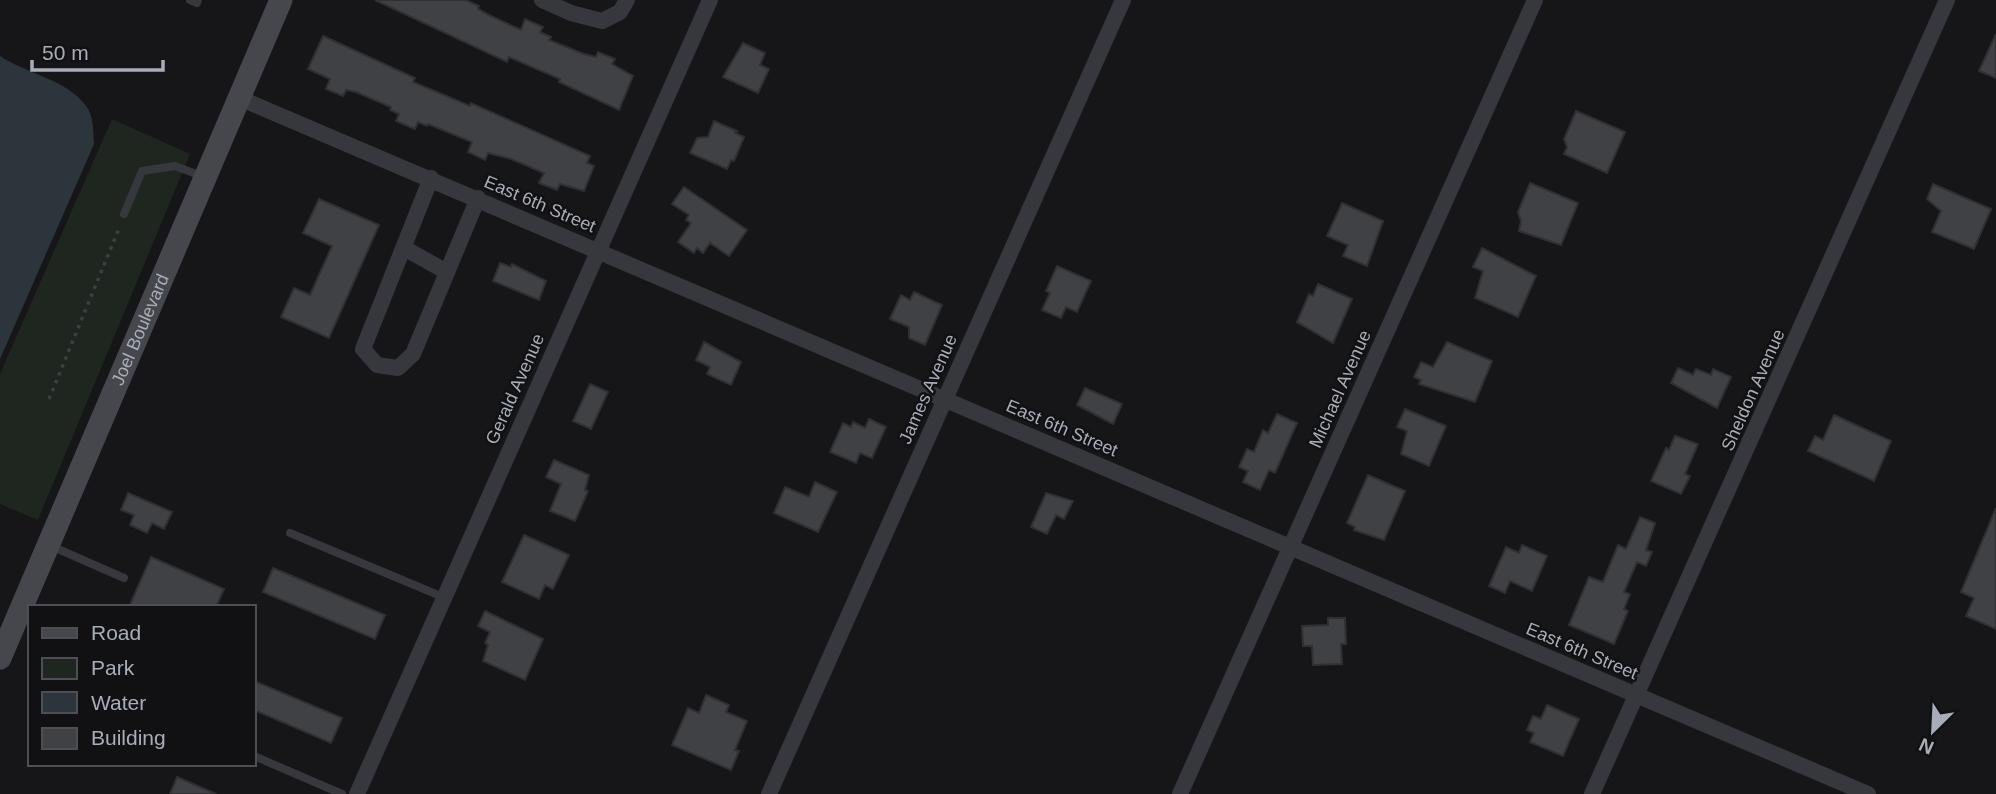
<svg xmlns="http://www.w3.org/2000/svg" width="1996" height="794" font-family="Helvetica,sans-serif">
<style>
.green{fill:#1e261f}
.water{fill:#2c353c}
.building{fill:#404145;stroke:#303034;stroke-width:2}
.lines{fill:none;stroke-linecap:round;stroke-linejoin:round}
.path{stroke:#3d3f44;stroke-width:3.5;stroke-dasharray:3.5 5;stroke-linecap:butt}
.lane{stroke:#37383d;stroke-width:8}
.street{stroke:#37383d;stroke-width:16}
.secondary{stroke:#45474d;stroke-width:23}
.labels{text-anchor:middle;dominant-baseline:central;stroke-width:5;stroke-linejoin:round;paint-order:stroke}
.street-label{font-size:18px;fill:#a8adb8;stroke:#111113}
</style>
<rect width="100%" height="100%" fill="#161618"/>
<path class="green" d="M112,119l78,35 -152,366 -38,-16v-130z"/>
<path class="water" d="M0,56c25,17 68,24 86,50 8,10 7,26 8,38l-94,215z"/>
<g class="building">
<path d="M375,0h91l13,6 -1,3 11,6 32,15 4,-11 18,8 -3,5 11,5 -2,3 35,14 12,3 2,-5 17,7 -3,5 21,12 -14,34 -60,-28 1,-3 -51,-22 -2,5z"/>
<path d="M1996,34v44l-17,-7z"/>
<path d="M323,36l92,42 -2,4 57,24 1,-3 119,53 -3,7 7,3 -10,25 -24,-7 -3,6 -18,-7 5,-10 -33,-14 -23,-6 -3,7 -17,-8 4,-10 -44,-18 -1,2 -9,-4 -3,7 -10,-4 -9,-4 3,-7 -9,-4 1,-3 -35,-15 -10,-2 -3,6 -17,-7 4,-10 -22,-10z"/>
<path d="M743,43l22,10 -5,12 9,4 -11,24 -35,-16z"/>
<path d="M1576,111l49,21 -18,41 -43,-19 3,-7 -3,-8z"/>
<path d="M714,121l23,10 -2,2 9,4 -10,24 -3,-1 -4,9 -37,-16 7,-15 11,-1z"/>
<path d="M1530,183l48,20 -17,42 -42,-14 2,-10 -3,-9z"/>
<path d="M1933,184l58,25 -17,40 -42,-17 9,-21 -14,-12z"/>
<path d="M684,187l63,43 -18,26 -19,-13 -7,10 -6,-5 -3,5 -16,-11 13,-19 -5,-3 3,-5 -17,-11z"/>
<path d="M319,199l60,26 -50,113 -48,-21 13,-29 16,7 22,-49 -29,-13z"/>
<path d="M1342,203l41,18 -16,45 -24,-10 5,-11 -21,-9z"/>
<path d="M1482,248l54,28 -18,41 -43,-19 8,-27 -10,-4z"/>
<path d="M500,263l11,4 1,-3 34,17 -7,19 -46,-19z"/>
<path d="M1057,266l34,15 -14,31 -11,-5 -5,11 -19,-8 8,-17 -4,-2z"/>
<path d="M1318,284l34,15 -19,44 -36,-21 12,-28 4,2z"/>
<path d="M914,292l28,13 -17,40 -16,-7v-11l-19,-8 11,-24 9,5z"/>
<path d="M704,342l37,20 -10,23 -24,-11 3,-7 -14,-7z"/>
<path d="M1447,342l45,19 -17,41 -56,-18 2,-4 -7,-3 7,-15 12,5z"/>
<path d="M1678,368l15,7 3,-6 15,6 2,-6 18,8 -14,31 -46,-25z"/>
<path d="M590,384l18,8 -17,37 -18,-8z"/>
<path d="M1085,388l37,16 -9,20 -36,-19z"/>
<path d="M1405,409l41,17 -17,40 -28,-12 6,-23 -10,-4z"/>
<path d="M1277,414l20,9 -22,50 -6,-3 -9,20 -17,-8 5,-11 -9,-4 8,-18 7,3 9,-22 5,3z"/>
<path d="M1834,415l57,26 -17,40 -66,-30 7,-15 8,4z"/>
<path d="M869,419l17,8 -14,31 -12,-5 -4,10 -26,-11 13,-29 8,4 2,-5 12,6z"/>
<path d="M1675,436l23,8 -13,30 5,2 -9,18 -30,-13 15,-33 3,2z"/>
<path d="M554,460l35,15 -4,15 3,1 -13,30 -25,-10 11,-27 -15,-7z"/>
<path d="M1368,475l37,16 -21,49 -30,-10 1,-3 -8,-4z"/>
<path d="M815,482l22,10 -19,40 -44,-19 11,-26 24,10z"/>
<path d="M128,493l44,19 -8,17 -12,-6 -5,10 -17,-8 4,-10 -13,-5z"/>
<path d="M1046,493l27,8 -9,18 -8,-4 -9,19 -16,-7z"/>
<path d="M1996,508v121l-30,-13 8,-18 -13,-6z"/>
<path d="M1640,517l15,6 -9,27 6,2 -6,14 -9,-4 -13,30 6,2 -6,15 4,2 -14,33 -45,-19 20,-48 14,5 15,-37 8,4z"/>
<path d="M524,535l45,20 -16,34 -8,-4 -6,14 -37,-17z"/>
<path d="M1522,545l25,11 -15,35 -22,-10 -5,12 -16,-7 17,-39 13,6z"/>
<path d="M151,557l73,32 -8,18h-87z"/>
<path d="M273,568l112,47 -10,24 -112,-47z"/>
<path d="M485,611l58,28 -18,41 -42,-19 5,-16 -3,-2 5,-11 -12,-6z"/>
<path d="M1328,618h17l1,26h-5l1,20 -29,1 -1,-19h-9l-1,-20 26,-1z"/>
<path d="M254,681l88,37 -11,25 -77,-33z"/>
<path d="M706,695l23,10 -3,7 21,9 -12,29 4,1 -8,19 -59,-25 16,-37 11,5z"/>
<path d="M1547,705l32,14 -16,37 -33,-14 4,-9 -7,-3 6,-14 8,3z"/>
<path d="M177,777l39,17h-46z"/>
</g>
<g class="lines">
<path class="path" d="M49,399l71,-173"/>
<g class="lane">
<path d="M190,0l7,3 1,-3"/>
<path d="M124,214l18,-43 33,-5 29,11"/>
<path d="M290,533l153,64"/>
<path d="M51,546l73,32"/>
<path d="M254,756l88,38"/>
</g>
<g class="street">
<path d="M542,0l29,13 31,8 18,-9 7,-12"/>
<path d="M239,98l1629,696"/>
<path d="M431,178l-68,171 14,16 21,3 15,-14 65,-156"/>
<path d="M404,248l43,24"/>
<path d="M357,794l353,-794"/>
<path d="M769,794l354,-794"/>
<path d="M1180,794l355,-794"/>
<path d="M1592,794l355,-794"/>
</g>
<path class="secondary" id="s1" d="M0,658l281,-658"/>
</g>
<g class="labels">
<g class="street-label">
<text transform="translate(540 204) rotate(23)">East 6th Street</text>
<text stroke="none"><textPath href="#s1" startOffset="357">Joel Boulevard</textPath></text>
<text transform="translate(515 389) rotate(-66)">Gerald Avenue</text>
<text transform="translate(928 389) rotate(-66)">James Avenue</text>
<text transform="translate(1340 389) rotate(-66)">Michael Avenue</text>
<text transform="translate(1753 390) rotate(-66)">Sheldon Avenue</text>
<text transform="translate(1062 428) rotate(23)">East 6th Street</text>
<text transform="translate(1582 651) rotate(23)">East 6th Street</text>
</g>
</g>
<rect x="28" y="605" width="228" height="161" fill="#111113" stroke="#4d4f55" stroke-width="2"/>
<rect x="42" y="628" width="35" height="10" fill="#45474d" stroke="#4d4f55" stroke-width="2"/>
<text x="91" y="640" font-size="21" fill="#a8adb8">Road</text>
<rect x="42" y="658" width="35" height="21" fill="#1e261f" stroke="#4d4f55" stroke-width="2"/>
<text x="91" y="675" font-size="21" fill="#a8adb8">Park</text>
<rect x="42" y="692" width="35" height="21" fill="#2c353c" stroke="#4d4f55" stroke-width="2"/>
<text x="91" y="710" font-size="21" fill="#a8adb8">Water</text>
<rect x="42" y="728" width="35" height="21" fill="#404145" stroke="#4d4f55" stroke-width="2"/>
<text x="91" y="745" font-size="21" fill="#a8adb8">Building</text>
<g transform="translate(1933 731) rotate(204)" stroke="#111113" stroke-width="5" paint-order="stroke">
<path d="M0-5L12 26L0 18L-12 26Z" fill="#a8adb8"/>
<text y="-10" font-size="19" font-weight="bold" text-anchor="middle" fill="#a8adb8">N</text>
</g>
<path d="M32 60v10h131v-10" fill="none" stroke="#a8adb8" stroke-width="3.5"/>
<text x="42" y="60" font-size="21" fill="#a8adb8" stroke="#111113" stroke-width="5" paint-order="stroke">50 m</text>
</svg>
